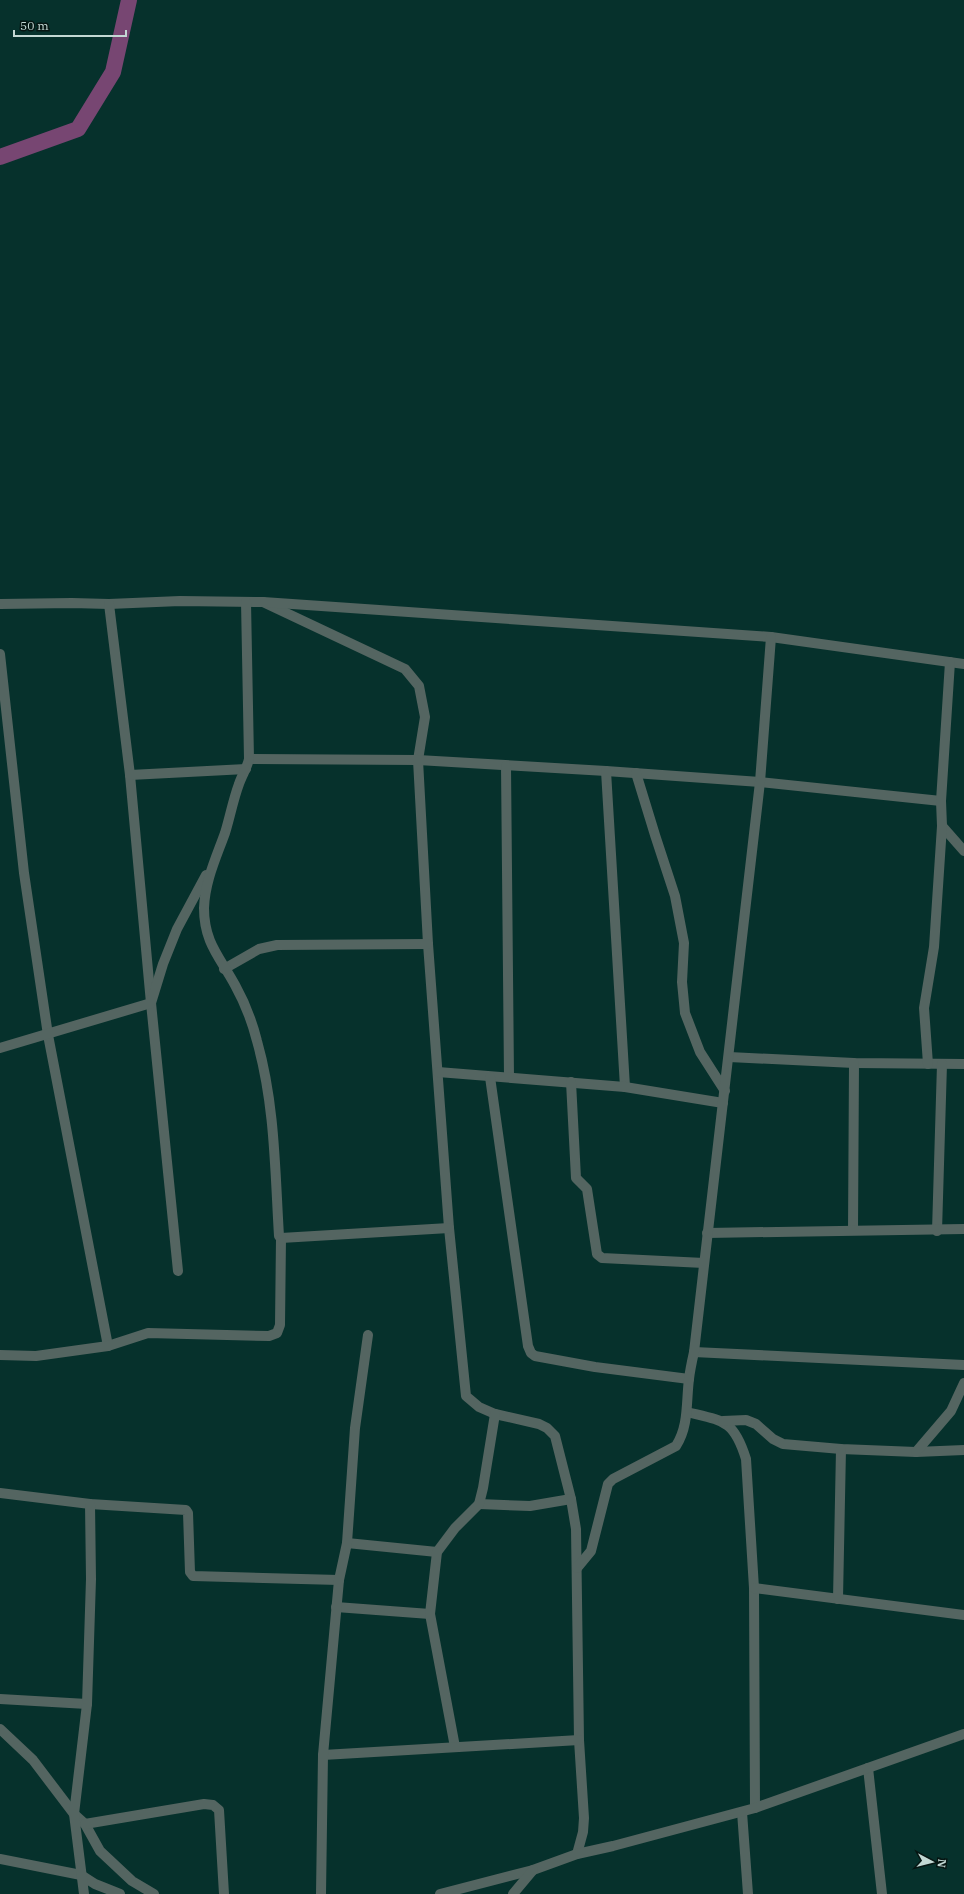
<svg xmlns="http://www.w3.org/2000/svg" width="964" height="1894" font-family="'IBM Plex Serif',serif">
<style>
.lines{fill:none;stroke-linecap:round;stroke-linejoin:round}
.canal{stroke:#774672;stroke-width:16}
.street{stroke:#546561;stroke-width:10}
</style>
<rect width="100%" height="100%" fill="#06312c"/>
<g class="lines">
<path class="canal" d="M0,157l78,-28 35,-57 16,-72"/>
<g class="street">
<path d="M263,602l142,67 14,17 6,31 -7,43 10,184 21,284 17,168 13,11 16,7 44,10 8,4 8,8 16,63 5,30 3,211 5,78 -1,14 -6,22"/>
<path d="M0,604l72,-1 37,1 71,-3 83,1 508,35 193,27"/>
<path d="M109,604l21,171 21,228 27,268"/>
<path d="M0,654l24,219 24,162 60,311"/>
<path d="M249,759l169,1 188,11 154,11 181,19"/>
<path d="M506,766l3,311"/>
<path d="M606,771l19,316"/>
<path d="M636,773l19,62 20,61 9,47 -2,39 3,31 15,39 25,39"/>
<path d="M130,775l116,-6"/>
<path d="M942,826l22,25"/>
<path d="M224,969l35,-20 18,-4 151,-1"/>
<path d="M0,1048l151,-45 12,-39 14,-35 29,-54"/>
<path d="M729,1057l125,6 110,1"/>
<path d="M928,1064l-4,-56 10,-61 8,-121 -1,-25 9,-139"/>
<path d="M438,1072l187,15 98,16"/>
<path d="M490,1077l38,269 3,7 4,3 60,11 94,12"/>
<path d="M571,1082l5,96 11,11 10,65 5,4 102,5"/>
<path d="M853,1230l1,-167"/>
<path d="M937,1231l5,-167"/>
<path d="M707,1233l257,-4"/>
<path d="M281,1238l168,-10"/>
<path d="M694,1352l270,13"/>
<path d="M0,1355l36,1 72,-10 40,-13 121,3 8,-3 3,-8 1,-87 -2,-2c-4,-65 -4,-132 -22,-195 -5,-20 -12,-38 -22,-56 -15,-28 -31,-42 -31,-77 1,-27 12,-50 21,-75 5,-16 8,-33 14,-49 3,-9 8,-16 10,-25l-3,-157"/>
<path d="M687,1412c37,9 47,8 59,47l8,129 1,220"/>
<path d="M723,1421l23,-1 10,4 17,15 10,5 58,5 75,3 48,-2"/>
<path d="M916,1452l35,-41 13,-28"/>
<path d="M0,1493l90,11 96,6 2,3 2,59 3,4 146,4"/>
<path d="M479,1504l51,2 41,-7"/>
<path d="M347,1543l90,9"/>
<path d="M577,1568l14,-17 17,-67 5,-5 63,-33c13,-20 10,-44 13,-67 1,-9 3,-18 5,-27l66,-570 11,-145"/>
<path d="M754,1588l210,27"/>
<path d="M838,1599l3,-150"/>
<path d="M336,1607l94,7"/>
<path d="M0,1699l87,5"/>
<path d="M0,1729l33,31 41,54 11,10 15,27 32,30 22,13"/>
<path d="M455,1747l-25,-133 7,-62 18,-24 24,-24 4,-16 12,-74"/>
<path d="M323,1755l256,-15"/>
<path d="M868,1768l14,126"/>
<path d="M742,1812l6,82"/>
<path d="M85,1824l119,-20 9,1 6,5 5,84"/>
<path d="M0,1859l81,16 14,9 25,10"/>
<path d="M84,1894l-10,-80 13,-110 4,-125 -1,-75"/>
<path d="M321,1894l2,-139 16,-175 8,-37 8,-115 13,-93"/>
<path d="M440,1894l93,-24 44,-16 36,-8 142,-38 209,-74"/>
<path d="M513,1894l20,-24"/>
</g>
</g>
<g transform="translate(932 1862) rotate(97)" stroke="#061613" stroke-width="3" paint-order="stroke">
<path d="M0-3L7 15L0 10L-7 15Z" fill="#c3d8d4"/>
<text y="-6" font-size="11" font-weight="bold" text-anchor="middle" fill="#c3d8d4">N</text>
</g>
<path d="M14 30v6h112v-6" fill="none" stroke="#c3d8d4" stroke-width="2"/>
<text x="20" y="30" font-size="12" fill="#c3d8d4" stroke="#061613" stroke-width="3" paint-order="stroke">50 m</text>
</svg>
